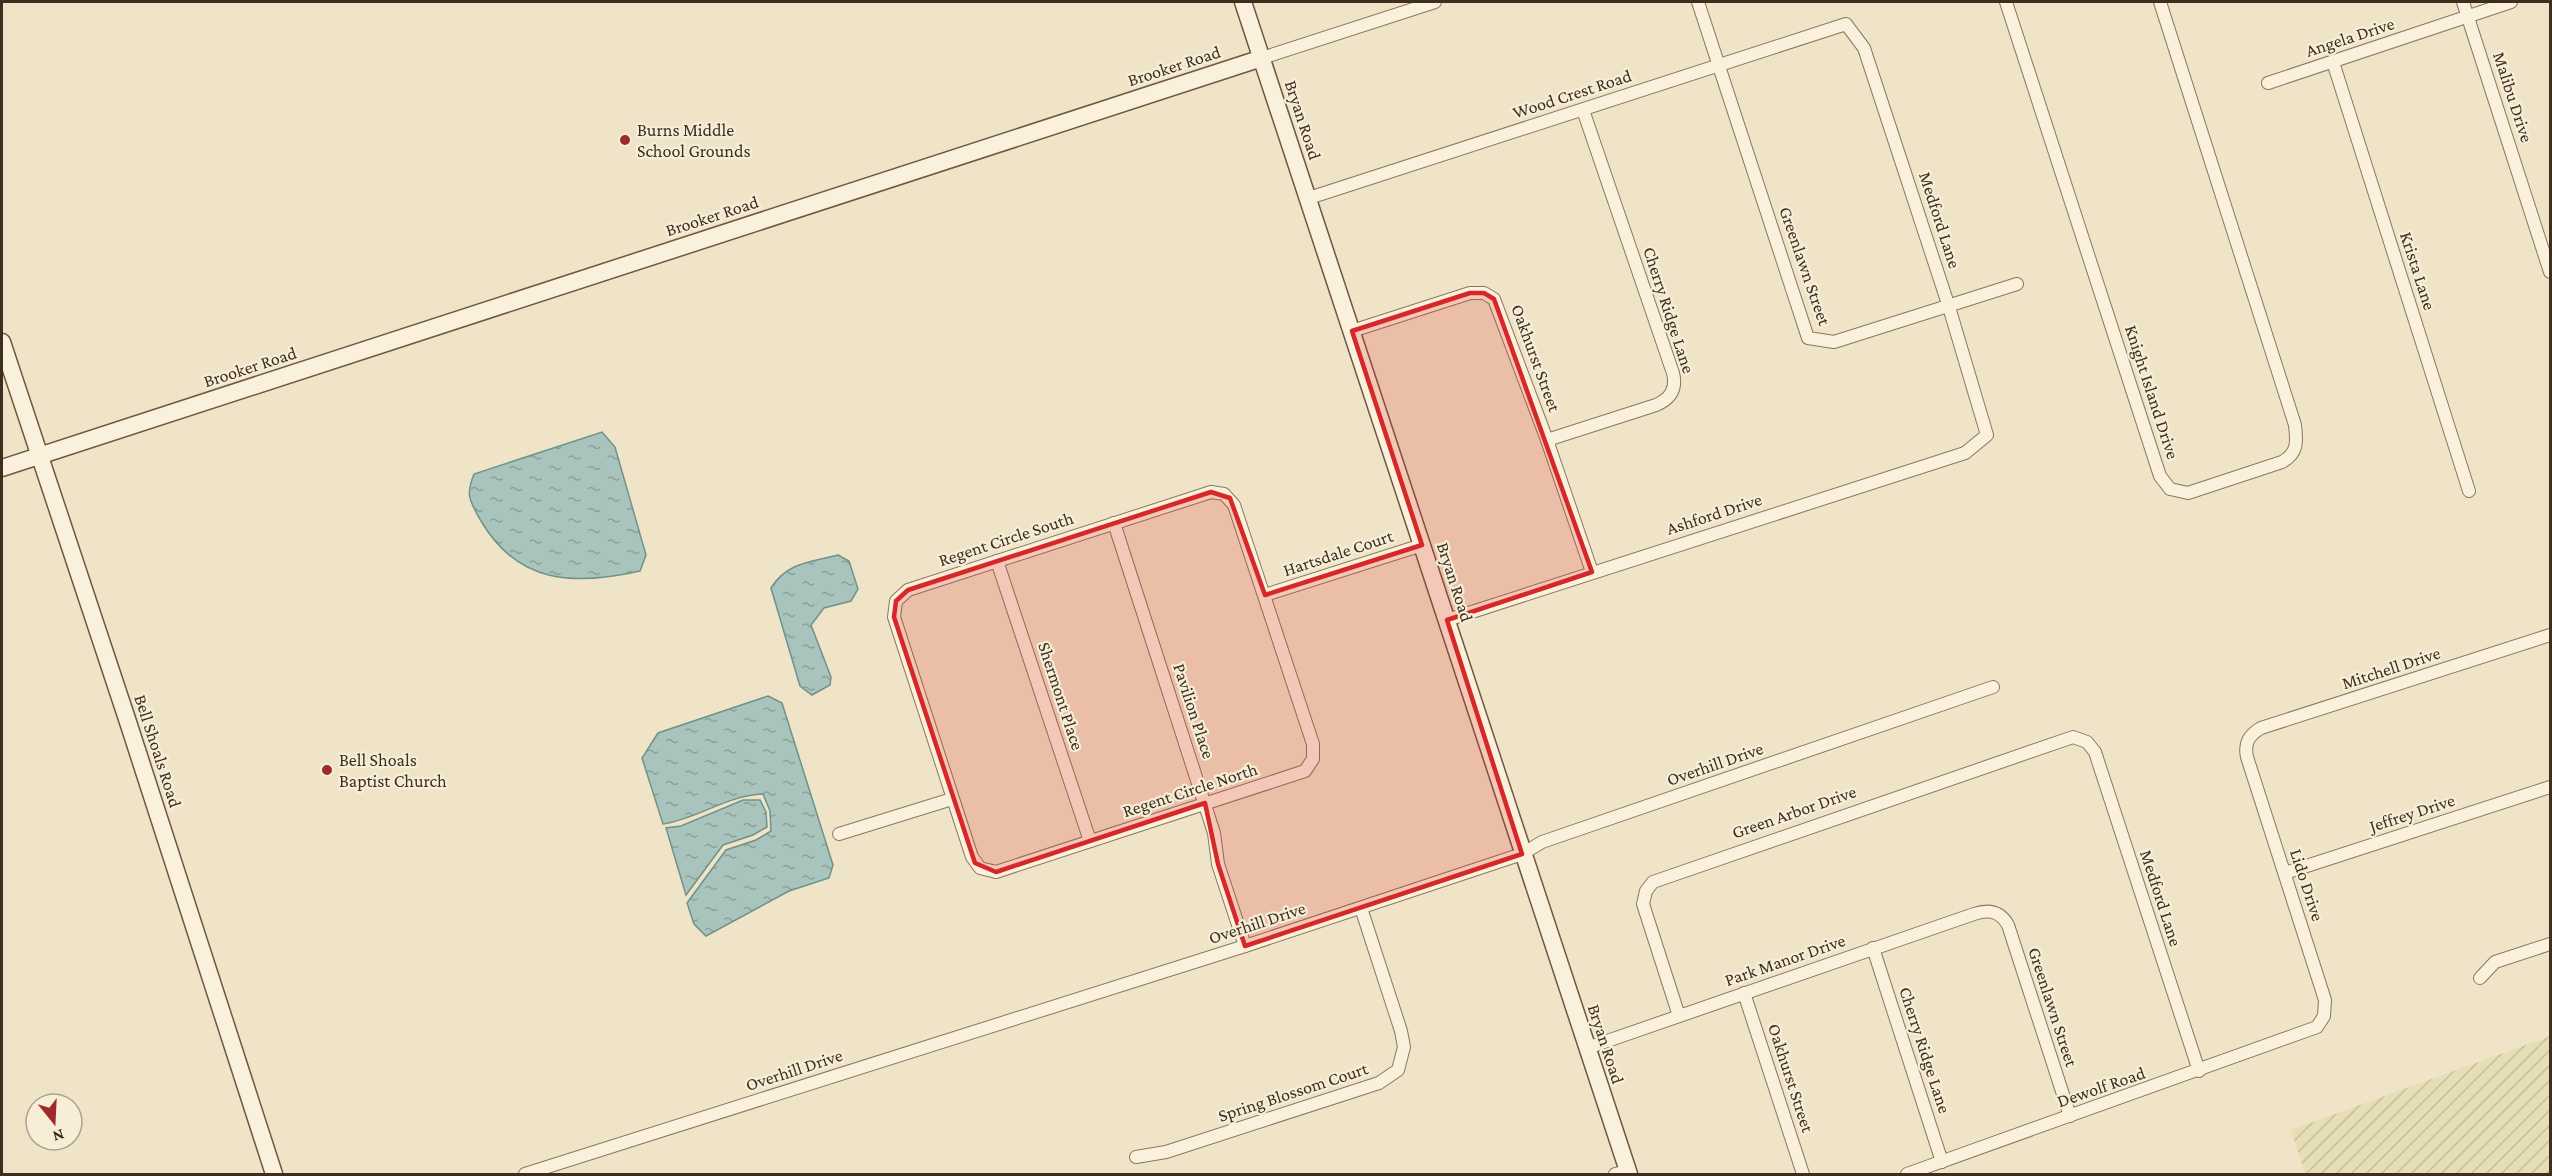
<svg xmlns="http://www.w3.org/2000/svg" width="2552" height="1176" font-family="'Crimson Pro',serif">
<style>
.farmland{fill:url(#farmland-furrows)}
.water{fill:url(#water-ripples);stroke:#6f938a;stroke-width:1.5}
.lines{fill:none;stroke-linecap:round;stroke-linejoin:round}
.street-casing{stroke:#8d765c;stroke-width:14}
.secondary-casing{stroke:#6f573f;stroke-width:19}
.street{stroke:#faf1dc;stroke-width:12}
.secondary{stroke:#faf1dc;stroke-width:16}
.marked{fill:#d62828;fill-opacity:0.2;stroke:#d62828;stroke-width:4.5;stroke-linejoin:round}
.poi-dot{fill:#9e2a2b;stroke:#f7eed8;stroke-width:2}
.labels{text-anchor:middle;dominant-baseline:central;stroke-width:4.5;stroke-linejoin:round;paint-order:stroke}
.street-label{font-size:18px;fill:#3d2e20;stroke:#f7eed8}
.poi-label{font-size:18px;fill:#3d2e20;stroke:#f7eed8;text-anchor:start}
</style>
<defs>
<pattern id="farmland-furrows" width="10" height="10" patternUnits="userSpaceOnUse" patternTransform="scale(1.5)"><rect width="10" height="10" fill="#e6deb5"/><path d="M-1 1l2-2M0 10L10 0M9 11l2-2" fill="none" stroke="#c6bf9b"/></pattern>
<pattern id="water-ripples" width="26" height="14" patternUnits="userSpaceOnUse" patternTransform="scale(1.5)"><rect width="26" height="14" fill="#a9c4bc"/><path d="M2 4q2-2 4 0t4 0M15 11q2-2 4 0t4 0" fill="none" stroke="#8ba098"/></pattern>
</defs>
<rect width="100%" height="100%" fill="#f0e4c8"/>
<path class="farmland" d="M2550,1036v138h-245l-14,-44z"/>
<g class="water">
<path d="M602,432l13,15 31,108 -6,16c-66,15 -122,13 -159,-50 -11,-20 -16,-25 -7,-47z"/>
<path d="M838,555l11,6 9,28 -7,12 -27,7 -13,17 20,52 -1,8 -18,10 -12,-9 -29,-98c16,-26 40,-26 67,-33z"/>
<path d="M768,696l14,7 51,162 -4,13 -40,13 -83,45 -12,-12 -7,-21 39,-53 30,-10 15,-9 -1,-20 -7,-17c-36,1 -65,25 -100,30l-21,-66 16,-25z"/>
<path d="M743,800h17l6,12 1,15 -14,8 -30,10 -37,50 -20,-67 15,-2z"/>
</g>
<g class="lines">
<defs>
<g id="street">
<path d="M1698,2l110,336 26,4 183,-58"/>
<path d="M2006,2l154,474 10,13 18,4 94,-31c16,-9 15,-20 13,-37l-135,-423"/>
<path d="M2463,2l87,270"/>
<path d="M1262,58l173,-56"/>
<path d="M2333,62l136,429"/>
<path d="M2268,83l243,-81"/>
<path d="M1309,198l537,-174 18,24 85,259 38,128 -22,18 -518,167"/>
<path d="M1352,331l118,-38h14l10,6 53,141 45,132"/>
<path d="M1547,440l109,-35c14,-6 21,-16 17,-32l-90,-263"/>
<path d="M1211,492l13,2 10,11 79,239v15l-8,12 -309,101 -16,-4 -8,-11 -78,-240 2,-16 12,-11z"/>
<path d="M1114,523l100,310 4,31 27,82"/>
<path d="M997,561l93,280"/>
<path d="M1265,595l157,-50"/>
<path d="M839,834l113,-35"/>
<path d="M2285,873l265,-86"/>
<path d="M1873,948l69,214"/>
<path d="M2480,978l15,-16 55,-18"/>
<path d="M1744,993l59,181"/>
<path d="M1679,1016l-36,-112 3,-13 7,-9 420,-145 14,5 8,10 104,319"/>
<path d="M1587,1048l387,-134c15,-5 26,-3 34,11l62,191"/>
<path d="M1136,1157l30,-5 213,-69 19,-13 6,-23 -3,-16 -40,-123"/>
<path d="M525,1174l720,-228 277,-92 20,-12 451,-155"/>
<path d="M1615,1174l12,-3"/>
<path d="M1907,1174l410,-147 7,-11 1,-16 -78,-243c-3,-14 2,-22 14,-29l289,-93"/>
</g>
<g id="secondary">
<path d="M1243,2l386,1172"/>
<path d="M2,342l126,380 146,452"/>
<path d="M2,468l1260,-410"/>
</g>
</defs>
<use href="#street" class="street-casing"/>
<use href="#secondary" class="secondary-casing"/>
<use href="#street" class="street"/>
<use href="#secondary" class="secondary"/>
</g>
<path class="marked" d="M1470,293h14l10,6 98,273 -145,48 75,234 -277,92 -27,-82 -13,-61 -209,69 -21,-9 -81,-246 2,-16 12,-11 303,-98 19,6 35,97 157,-50 -70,-214z"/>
<g class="poi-dot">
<circle cx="625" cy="140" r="6"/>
<circle cx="327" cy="770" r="6"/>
</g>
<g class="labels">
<g class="street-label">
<text transform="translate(2350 37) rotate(-18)">Angela Drive</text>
<text transform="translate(1174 66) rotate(-18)">Brooker Road</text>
<text transform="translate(1572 94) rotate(-18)">Wood Crest Road</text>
<text transform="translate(2513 97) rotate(72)">Malibu Drive</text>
<text transform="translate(1303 120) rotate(72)">Bryan Road</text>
<text transform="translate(712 216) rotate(-18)">Brooker Road</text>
<text transform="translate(1940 220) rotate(72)">Medford Lane</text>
<text transform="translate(1805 266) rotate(71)">Greenlawn Street</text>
<text transform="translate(2418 271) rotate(72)">Krista Lane</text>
<text transform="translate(1669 310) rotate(72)">Cherry Ridge Lane</text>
<text transform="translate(1536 358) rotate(70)">Oakhurst Street</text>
<text transform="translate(250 367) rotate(-18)">Brooker Road</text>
<text transform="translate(2152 392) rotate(72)">Knight Island Drive</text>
<text transform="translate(1714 514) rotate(-18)">Ashford Drive</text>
<text transform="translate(1006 539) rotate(-18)">Regent Circle South</text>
<text transform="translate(1338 553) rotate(-18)">Hartsdale Court</text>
<text transform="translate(1455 582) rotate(72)">Bryan Road</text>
<text transform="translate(2391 668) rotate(-18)">Mitchell Drive</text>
<text transform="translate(1061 696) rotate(72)">Shermont Place</text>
<text transform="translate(1194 711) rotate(72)">Pavilion Place</text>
<text transform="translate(158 751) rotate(72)">Bell Shoals Road</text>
<text transform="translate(1715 764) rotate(-19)">Overhill Drive</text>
<text transform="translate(1190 790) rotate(-18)">Regent Circle North</text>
<text transform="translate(1794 812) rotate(-19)">Green Arbor Drive</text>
<text transform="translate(2412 813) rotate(-18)">Jeffrey Drive</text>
<text transform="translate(2307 885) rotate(72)">Lido Drive</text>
<text transform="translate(2161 898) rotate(72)">Medford Lane</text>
<text transform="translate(1257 923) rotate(-18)">Overhill Drive</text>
<text transform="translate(1785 960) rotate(-19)">Park Manor Drive</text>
<text transform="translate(2053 1007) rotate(72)">Greenlawn Street</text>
<text transform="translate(1606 1044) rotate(72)">Bryan Road</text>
<text transform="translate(1925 1050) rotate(72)">Cherry Ridge Lane</text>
<text transform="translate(794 1070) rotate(-18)">Overhill Drive</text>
<text transform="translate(1791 1078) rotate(72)">Oakhurst Street</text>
<text transform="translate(2101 1087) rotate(-19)">Dewolf Road</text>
<text transform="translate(1293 1092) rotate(-18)">Spring Blossom Court</text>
</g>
<g class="poi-label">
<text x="637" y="130">Burns Middle<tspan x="637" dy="21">School Grounds</tspan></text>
<text x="339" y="760">Bell Shoals<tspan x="339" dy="21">Baptist Church</tspan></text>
</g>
</g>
<rect width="2552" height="1176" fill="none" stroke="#3d2e20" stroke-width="6"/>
<g transform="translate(54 1122) rotate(162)"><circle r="28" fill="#f7eed8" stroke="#ada18e" stroke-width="1.5"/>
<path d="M0-4.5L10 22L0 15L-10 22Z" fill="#9e2a2b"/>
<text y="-9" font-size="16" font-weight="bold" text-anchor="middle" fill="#3d2e20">N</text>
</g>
</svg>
